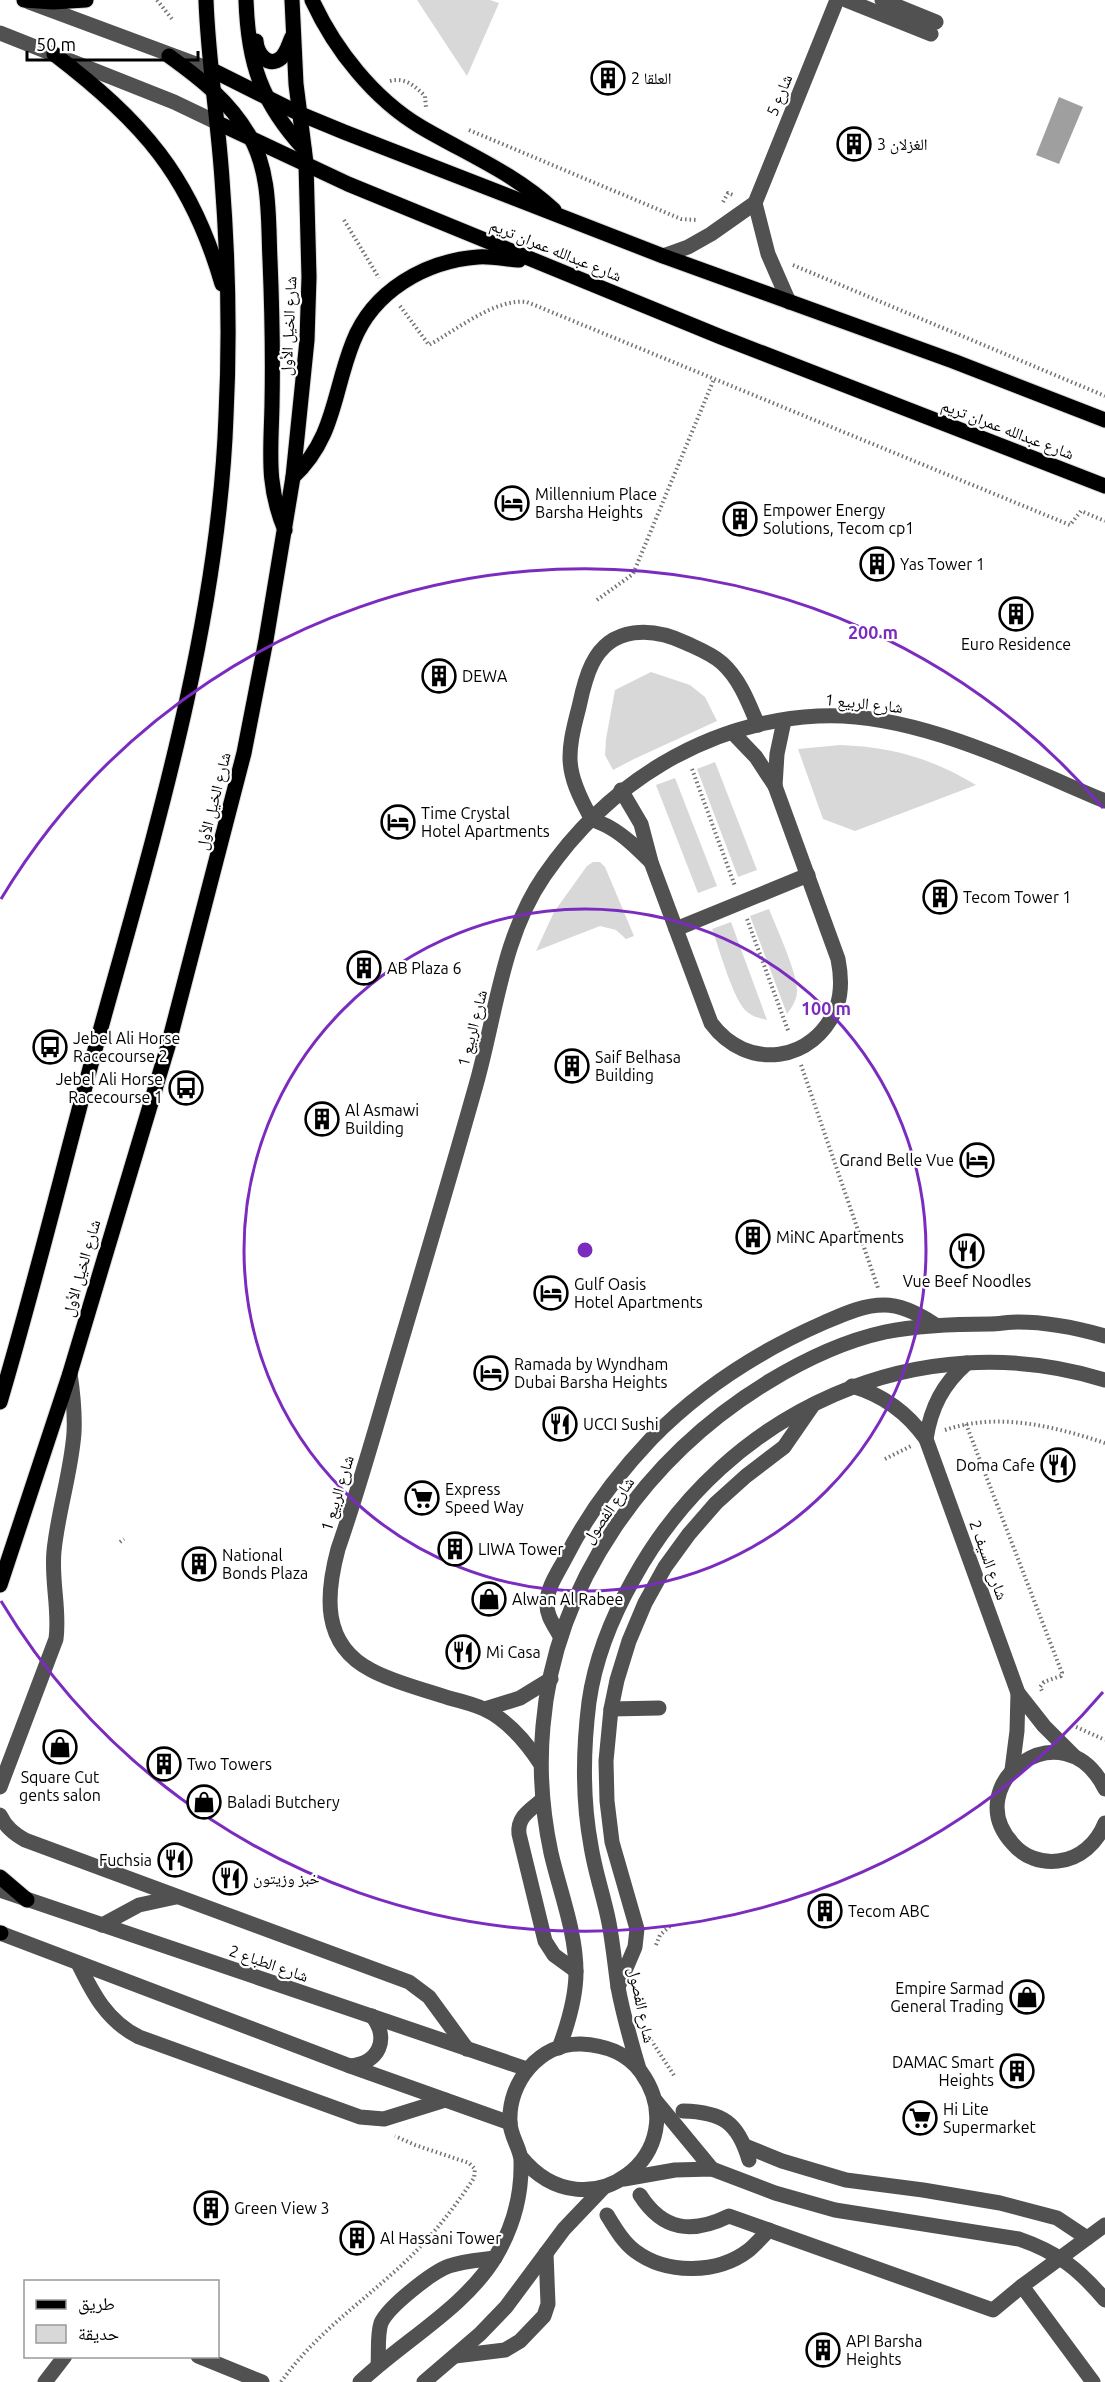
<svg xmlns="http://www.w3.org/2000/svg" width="1105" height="2382" font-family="Ubuntu,'Noto Naskh Arabic',sans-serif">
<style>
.green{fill:#d8d8d8}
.water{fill:#9f9f9f}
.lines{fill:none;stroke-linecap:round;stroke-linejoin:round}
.major-casing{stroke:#dbdbdb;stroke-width:17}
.path{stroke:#737373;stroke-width:4;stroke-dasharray:1.5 3;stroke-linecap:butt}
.minor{stroke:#515151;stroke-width:15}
.major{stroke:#000;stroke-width:15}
.ring{fill:none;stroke:#7b2cbf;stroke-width:3}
.labels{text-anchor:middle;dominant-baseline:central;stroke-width:4.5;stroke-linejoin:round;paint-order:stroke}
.poi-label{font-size:16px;fill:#000;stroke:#fff;text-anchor:start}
.street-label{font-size:16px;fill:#000;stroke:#fff}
.centre{fill:#7b2cbf;stroke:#fff;stroke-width:3}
.ring-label{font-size:18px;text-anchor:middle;font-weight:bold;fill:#7b2cbf;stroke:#fff;stroke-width:4.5;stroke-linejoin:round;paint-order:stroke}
</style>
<rect width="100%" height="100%" fill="#fff"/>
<g class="green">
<path d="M417,0h73l9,3 -32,73z"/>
<path d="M651,672l39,13 15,12 12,24 -83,38 -21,11 -8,-15 1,-16 9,-49z"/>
<path d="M840,745c52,2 91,13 136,40l-121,46 -32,-12 -25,-70z"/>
<path d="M715,762l42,108 -19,7 -41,-108z"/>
<path d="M675,778l42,108 -19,7 -42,-108z"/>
<path d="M593,862h7l5,5 29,69 -8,3 -10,-9 -16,-4 -64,25 18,-39 33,-46z"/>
<path d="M769,909c7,18 30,67 28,84 -1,8 -5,14 -10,21l-37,-98z"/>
<path d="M731,922l36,98c-8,-2 -14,-3 -21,-9 -13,-12 -27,-63 -34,-82z"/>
</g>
<path class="water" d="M1059,97l24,10 -24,57 -23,-9z"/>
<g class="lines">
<defs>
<g id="major">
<path d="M24,0l29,2 33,-2"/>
<path d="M246,0c2,63 15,102 58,149"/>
<path d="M312,0c23,50 62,99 109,127 46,27 93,46 133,83"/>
<path d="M256,41c1,12 12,28 25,17 6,-5 8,-15 11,-21"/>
<path d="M54,54c88,67 137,122 168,230"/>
<path d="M169,56c32,23 60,45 80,79 22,37 19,84 21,125 2,48 3,97 2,145 -1,48 -6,80 13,125"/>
<path d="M212,70l86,43 46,19 319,124 290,105 152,59"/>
<path d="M218,123l130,61 373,153 384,149"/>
<path d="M293,477c42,-39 40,-85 60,-135 20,-51 72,-81 125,-85 13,-1 27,2 41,3"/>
<path d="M0,1402c39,-131 70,-264 107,-396 53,-190 112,-392 119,-590 4,-79 2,-159 -4,-237 -4,-60 -14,-119 -16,-179"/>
<path d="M0,1585l70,-212 98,-327 76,-293 22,-113 27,-163 14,-137 2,-63 -3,-114 -10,-79 -4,-84"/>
<path d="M0,1877l27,23"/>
<path d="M0,1933h1"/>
</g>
</defs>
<use href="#major" class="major-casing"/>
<g class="path">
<path d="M157,0l15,19"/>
<path d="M390,81c15,-4 25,5 35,15l1,12"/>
<path d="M469,130l212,89 15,1"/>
<path d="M723,202l5,-9 5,2"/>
<path d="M344,220l35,58"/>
<path d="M793,265l312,131"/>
<path d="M400,306l29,39c27,-15 67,-47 98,-43l543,223 11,-14 24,10"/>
<path d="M597,600l36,-26 81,-195"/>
<path d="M692,769l43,117"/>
<path d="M747,919l42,114"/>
<path d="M801,1065l77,223"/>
<path d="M966,1424l96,249 -1,3 -17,6 -4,5 2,4"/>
<path d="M945,1430c53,-18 108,-4 160,13"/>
<path d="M885,1459l26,-13"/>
<path d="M120,1542l4,-3"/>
<path d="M1072,1725l33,15"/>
<path d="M656,1945l4,-10 10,-9"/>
<path d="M651,2040l24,37"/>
<path d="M281,2382c32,-45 72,-73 112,-109 32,-28 58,-60 81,-95l1,-9 -6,-6 -54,-18 -20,-9"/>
</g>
<g class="minor">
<path d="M846,0l85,34"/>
<path d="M882,0l54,22"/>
<path d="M29,2l183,68"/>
<path d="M0,33l174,69 44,21"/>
<path d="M755,203l13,51 21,48"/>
<path d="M663,256l25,-9 23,-13 44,-31 82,-203"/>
<path d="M775,786l2,-32 7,-33"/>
<path d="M621,790l20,34 10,38 60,161c36,49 104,40 126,-17 5,-15 4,-32 1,-47l-63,-173 -19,-29 -24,-25"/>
<path d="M651,862c-13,-13 -26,-26 -42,-35 -6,-4 -15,-5 -19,-11 -25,-45 -24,-60 -11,-109 3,-14 6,-29 13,-43 19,-39 61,-37 94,-21 13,6 26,11 36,20 18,16 27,41 36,62"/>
<path d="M676,929l132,-54"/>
<path d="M852,1386c31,9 55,26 74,53l92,254 26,33 30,30"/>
<path d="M926,1439c5,-32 17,-55 41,-76"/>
<path d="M560,1636c-6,-11 -14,-21 -13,-33 0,-16 12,-32 19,-46 22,-44 51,-82 85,-118 49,-50 108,-88 172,-116 19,-8 39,-18 61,-18 18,0 35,9 50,19"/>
<path d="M485,1709l35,-11 31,-19"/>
<path d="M611,1709l48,-1"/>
<path d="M540,1763c-14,-21 -32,-43 -56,-54 -11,-5 -23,-8 -35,-11 -26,-9 -54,-15 -78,-28 -50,-26 -45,-76 -33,-121 23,-66 41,-133 61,-200 26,-88 52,-175 77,-264 20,-70 26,-148 68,-209 63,-92 161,-154 274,-160 95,-5 201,49 287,85"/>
<path d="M1012,1770l5,-39 1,-38"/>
<path d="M0,1787l56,-148c4,-29 -5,-58 -2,-88 4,-40 17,-78 20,-118 1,-21 -1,-40 -4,-60"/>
<path d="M1105,1789c-41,-84 -148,-5 -92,55 11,13 28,19 45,17 22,-2 39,-18 47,-38"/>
<path d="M542,1800c-12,10 -25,17 -23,34l26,107 9,14 22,16"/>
<path d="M0,1815c6,12 13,18 25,25l384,142 20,15 38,52"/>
<path d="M0,1890l527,179"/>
<path d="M102,1925l37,-20 37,-8"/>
<path d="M0,1933l350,133 160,57"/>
<path d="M78,1963c15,31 29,58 61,74l221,80 24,2 61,-19"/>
<path d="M618,1987l17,-40 2,-18 -25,-87 -5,-41 -1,-40 5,-52 6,-29 12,-39 16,-38 20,-36 24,-33 27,-31 30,-27 38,-29 29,-42"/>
<path d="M559,2048c9,-24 17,-50 17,-76 0,-40 -16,-80 -25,-119 -9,-42 -12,-84 -8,-127 12,-144 104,-270 225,-344 36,-22 76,-41 117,-50 35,-7 69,-8 105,-8 9,0 18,-2 28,-2 29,0 59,6 87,14"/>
<path d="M350,2066c29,-3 40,-27 22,-50"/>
<path d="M639,2069c-8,-27 -16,-54 -21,-82 -3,-21 -5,-43 -9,-64 -5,-26 -14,-51 -18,-77 -9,-48 -8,-96 -2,-144 6,-43 24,-87 45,-124 92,-167 285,-256 471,-198"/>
<path d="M655,2100l57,69"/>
<path d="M683,2111c39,1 55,11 66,49"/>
<path d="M745,2146l37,15 64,19 77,10 77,13 57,15 30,20"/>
<path d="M624,2179l51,-9 37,-1 63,24 60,17 184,29c38,13 60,30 86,61"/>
<path d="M640,2195c23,36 52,39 89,21l264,94 29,-24"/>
<path d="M607,2215c8,13 16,27 28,36 32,24 83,23 114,-1 7,-6 13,-13 20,-20"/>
<path d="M198,2356l64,26"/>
<path d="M455,2356l50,-6 15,-9 24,-25 4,-12 -2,-51"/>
<path d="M378,2365c1,-13 -1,-30 3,-42 7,-16 51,-51 68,-57 14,-5 31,-6 46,-8"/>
<path d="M45,2382l20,-26"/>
<path d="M360,2382c43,-41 106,-75 136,-126 17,-29 26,-62 25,-95 0,-12 -11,-25 -11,-39 -2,-40 30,-79 71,-78 23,1 46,9 60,28 57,80 -54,166 -120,85"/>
<path d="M424,2382l56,-48 26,-27 58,-78 40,-42"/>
<path d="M1093,2382l-71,-96 83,-61"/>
</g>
<use href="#major" class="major"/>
</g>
<g class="ring">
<circle cx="585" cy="1250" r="341"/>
<path d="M1103 1692A681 681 0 0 1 1 1601M1 899A681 681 0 0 1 1103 808"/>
</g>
<defs>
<symbol id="building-ring" viewBox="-11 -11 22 22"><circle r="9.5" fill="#fff" stroke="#000" stroke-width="1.5"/><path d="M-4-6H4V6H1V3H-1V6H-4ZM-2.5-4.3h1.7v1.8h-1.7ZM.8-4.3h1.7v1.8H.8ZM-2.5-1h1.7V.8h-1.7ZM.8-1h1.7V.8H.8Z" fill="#000"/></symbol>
<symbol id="hotel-ring" viewBox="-11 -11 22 22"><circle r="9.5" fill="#fff" stroke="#000" stroke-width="1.5"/><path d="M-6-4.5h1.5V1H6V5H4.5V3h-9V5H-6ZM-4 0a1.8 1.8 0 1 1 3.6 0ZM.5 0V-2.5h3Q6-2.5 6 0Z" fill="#000"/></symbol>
<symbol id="bus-ring" viewBox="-11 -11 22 22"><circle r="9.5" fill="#fff" stroke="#000" stroke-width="1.5"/><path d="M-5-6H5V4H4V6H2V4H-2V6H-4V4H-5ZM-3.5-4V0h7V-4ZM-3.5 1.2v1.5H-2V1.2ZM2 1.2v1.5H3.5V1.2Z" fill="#000"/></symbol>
<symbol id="restaurant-ring" viewBox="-11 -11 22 22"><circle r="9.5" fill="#fff" stroke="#000" stroke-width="1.5"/><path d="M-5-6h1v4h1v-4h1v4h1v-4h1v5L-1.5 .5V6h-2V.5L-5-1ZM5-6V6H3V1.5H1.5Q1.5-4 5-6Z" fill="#000"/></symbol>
<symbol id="supermarket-ring" viewBox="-11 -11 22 22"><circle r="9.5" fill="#fff" stroke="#000" stroke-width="1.5"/><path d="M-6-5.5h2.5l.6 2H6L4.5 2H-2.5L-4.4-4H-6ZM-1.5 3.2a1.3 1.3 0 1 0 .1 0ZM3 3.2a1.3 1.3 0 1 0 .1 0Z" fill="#000"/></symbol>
<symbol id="shop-ring" viewBox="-11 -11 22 22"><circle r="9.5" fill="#fff" stroke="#000" stroke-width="1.5"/><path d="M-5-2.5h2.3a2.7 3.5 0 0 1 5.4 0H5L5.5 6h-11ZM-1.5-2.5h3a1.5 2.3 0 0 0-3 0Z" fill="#000"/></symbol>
</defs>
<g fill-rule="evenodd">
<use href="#building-ring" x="589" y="59" width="38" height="38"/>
<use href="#building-ring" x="835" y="125" width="38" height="38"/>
<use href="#hotel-ring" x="493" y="484" width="38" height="38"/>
<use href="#building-ring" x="721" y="500" width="38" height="38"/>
<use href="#building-ring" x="858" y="545" width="38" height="38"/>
<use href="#building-ring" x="997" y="595" width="38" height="38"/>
<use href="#building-ring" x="420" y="657" width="38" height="38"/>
<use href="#hotel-ring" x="379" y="803" width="38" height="38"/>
<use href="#building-ring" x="921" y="878" width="38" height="38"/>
<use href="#building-ring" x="345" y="949" width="38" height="38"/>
<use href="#bus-ring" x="31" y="1028" width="38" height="38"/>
<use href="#building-ring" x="553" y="1047" width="38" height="38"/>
<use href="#bus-ring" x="167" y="1069" width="38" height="38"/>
<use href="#building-ring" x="303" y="1100" width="38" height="38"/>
<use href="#hotel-ring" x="958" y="1141" width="38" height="38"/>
<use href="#building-ring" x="734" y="1218" width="38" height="38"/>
<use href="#restaurant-ring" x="948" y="1232" width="38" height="38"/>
<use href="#hotel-ring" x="532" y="1274" width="38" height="38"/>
<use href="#hotel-ring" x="472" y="1354" width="38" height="38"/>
<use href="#restaurant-ring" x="541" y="1405" width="38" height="38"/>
<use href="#restaurant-ring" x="1039" y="1446" width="38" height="38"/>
<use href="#supermarket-ring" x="403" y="1479" width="38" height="38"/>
<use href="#building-ring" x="436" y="1530" width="38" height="38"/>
<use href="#building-ring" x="180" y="1545" width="38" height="38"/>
<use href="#shop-ring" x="470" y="1580" width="38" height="38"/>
<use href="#restaurant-ring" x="444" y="1633" width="38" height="38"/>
<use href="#shop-ring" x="41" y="1728" width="38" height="38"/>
<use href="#building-ring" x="145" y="1745" width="38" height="38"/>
<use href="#shop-ring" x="185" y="1783" width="38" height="38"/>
<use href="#restaurant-ring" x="156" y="1841" width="38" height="38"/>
<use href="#restaurant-ring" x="211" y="1859" width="38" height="38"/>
<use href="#building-ring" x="806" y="1892" width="38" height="38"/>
<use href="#shop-ring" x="1008" y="1978" width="38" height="38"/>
<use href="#building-ring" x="998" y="2052" width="38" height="38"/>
<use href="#supermarket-ring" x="901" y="2099" width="38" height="38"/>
<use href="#building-ring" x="192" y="2189" width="38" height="38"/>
<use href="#building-ring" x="338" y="2219" width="38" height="38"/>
<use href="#building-ring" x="804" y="2331" width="38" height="38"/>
</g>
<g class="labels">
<g class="poi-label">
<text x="631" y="78">العلقا 2</text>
<text x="877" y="144">الغزلان 3</text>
<text x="535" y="494">Millennium Place<tspan x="535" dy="18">Barsha Heights</tspan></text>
<text x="763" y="510">Empower Energy<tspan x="763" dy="18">Solutions, Tecom cp1</tspan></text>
<text x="900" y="564">Yas Tower 1</text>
<text x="1016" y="644" text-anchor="middle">Euro Residence</text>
<text x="462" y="676">DEWA</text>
<text x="421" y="813">Time Crystal<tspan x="421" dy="18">Hotel Apartments</tspan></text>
<text x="963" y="897">Tecom Tower 1</text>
<text x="387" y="968">AB Plaza 6</text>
<text x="73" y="1038">Jebel Ali Horse<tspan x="73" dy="18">Racecourse 2</tspan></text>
<text x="595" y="1057">Saif Belhasa<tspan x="595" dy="18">Building</tspan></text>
<text x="163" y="1079" text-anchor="end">Jebel Ali Horse<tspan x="163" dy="18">Racecourse 1</tspan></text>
<text x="345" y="1110">Al Asmawi<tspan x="345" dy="18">Building</tspan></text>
<text x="954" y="1160" text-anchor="end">Grand Belle Vue</text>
<text x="776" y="1237">MiNC Apartments</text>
<text x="967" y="1281" text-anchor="middle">Vue Beef Noodles</text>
<text x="574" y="1284">Gulf Oasis<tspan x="574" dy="18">Hotel Apartments</tspan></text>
<text x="514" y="1364">Ramada by Wyndham<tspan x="514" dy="18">Dubai Barsha Heights</tspan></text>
<text x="583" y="1424">UCCI Sushi</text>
<text x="1035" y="1465" text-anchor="end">Doma Cafe</text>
<text x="445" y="1489">Express<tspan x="445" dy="18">Speed Way</tspan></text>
<text x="478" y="1549">LIWA Tower</text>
<text x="222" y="1555">National<tspan x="222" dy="18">Bonds Plaza</tspan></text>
<text x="512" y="1599">Alwan Al Rabee</text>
<text x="486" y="1652">Mi Casa</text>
<text x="187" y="1764">Two Towers</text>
<text x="60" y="1777" text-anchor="middle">Square Cut<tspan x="60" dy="18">gents salon</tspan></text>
<text x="227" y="1802">Baladi Butchery</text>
<text x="152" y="1860" text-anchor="end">Fuchsia</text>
<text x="253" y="1878">خبز وزيتون</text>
<text x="848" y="1911">Tecom ABC</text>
<text x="1004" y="1988" text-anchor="end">Empire Sarmad<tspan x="1004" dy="18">General Trading</tspan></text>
<text x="994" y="2062" text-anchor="end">DAMAC Smart<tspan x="994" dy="18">Heights</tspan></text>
<text x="943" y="2109">Hi Lite<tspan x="943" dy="18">Supermarket</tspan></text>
<text x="234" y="2208">Green View 3</text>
<text x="380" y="2238">Al Hassani Tower</text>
<text x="846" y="2341">API Barsha<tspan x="846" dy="18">Heights</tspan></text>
</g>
<g class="street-label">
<text transform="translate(779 95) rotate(-68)">شارع 5</text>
<text transform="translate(556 250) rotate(22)">شارع عبدالله عمران تريم</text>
<text transform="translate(288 326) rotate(-87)">شارع الخيل الأول</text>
<text transform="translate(1008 429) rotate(21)">شارع عبدالله عمران تريم</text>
<text transform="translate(864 703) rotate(6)">شارع الربيع 1</text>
<text transform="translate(213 801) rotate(-76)">شارع الخيل الأول</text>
<text transform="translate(472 1028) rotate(-76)">شارع الربيع 1</text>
<text transform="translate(81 1268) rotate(-74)">شارع الخيل الأول</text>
<text transform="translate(337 1493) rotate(-73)">شارع الربيع 1</text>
<text transform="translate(608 1510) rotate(-55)">شارع الفصول</text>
<text transform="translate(989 1560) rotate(70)">شارع السيف 2</text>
<text transform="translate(269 1963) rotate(19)">شارع الطباع 2</text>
<text transform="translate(642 2005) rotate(78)">شارع الفصول</text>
</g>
</g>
<circle cx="585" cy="1250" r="9" class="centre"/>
<g class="ring-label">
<text x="873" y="639">200 m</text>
<text x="826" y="1015">100 m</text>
</g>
<rect x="24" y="2280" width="195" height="78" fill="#ffffff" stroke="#999999" stroke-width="1.5"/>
<rect x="36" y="2300" width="30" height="9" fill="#000000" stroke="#999999" stroke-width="1.5"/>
<text x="78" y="2310" font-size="18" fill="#000000">طريق</text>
<rect x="36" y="2325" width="30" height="18" fill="#d8d8d8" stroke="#999999" stroke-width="1.5"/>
<text x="78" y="2340" font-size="18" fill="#000000">حديقة</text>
<path d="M27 51v9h171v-9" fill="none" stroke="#000000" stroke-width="3"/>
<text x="36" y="51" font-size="18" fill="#000000" stroke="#ffffff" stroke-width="4.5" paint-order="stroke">50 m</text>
</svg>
